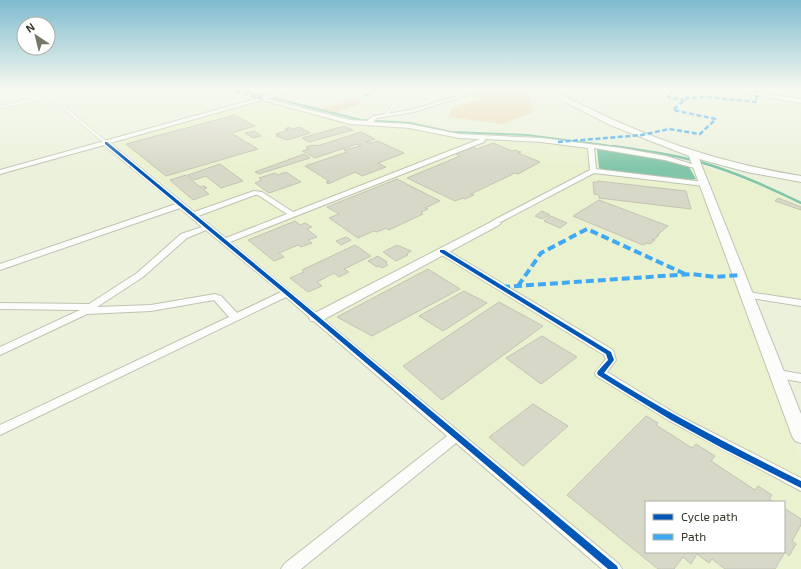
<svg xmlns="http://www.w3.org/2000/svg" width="801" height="569" font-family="'Exo 2',sans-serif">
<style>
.built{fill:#eaf1cf;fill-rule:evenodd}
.green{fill:#ecd6b6}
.water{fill:#82c6a9}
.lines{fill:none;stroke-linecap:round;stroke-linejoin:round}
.stream-far1{stroke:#82c6a9;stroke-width:2}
.stream{stroke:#82c6a9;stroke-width:2.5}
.building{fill:#d8d8c8;stroke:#c4c4b4}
.lane-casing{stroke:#bfc3b2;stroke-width:3.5}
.street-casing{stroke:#bfc3b2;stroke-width:2}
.secondary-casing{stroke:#bfc3b2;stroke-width:2}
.lane{stroke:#fcfdfa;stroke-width:2.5}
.street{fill:#fcfdfa;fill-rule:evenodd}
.secondary{fill:#fcfdfa;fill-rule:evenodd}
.quiet-far1{stroke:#3fa9f5;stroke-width:2.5;stroke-dasharray:5 2.5;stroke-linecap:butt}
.quiet{stroke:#3fa9f5;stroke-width:4;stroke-dasharray:8 4;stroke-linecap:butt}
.cycleway-casing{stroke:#fff;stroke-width:3}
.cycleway{fill:#0057b8;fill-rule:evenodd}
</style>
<rect width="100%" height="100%" fill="#ecf1dc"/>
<g class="built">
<path d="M265,101l85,23 64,5 43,8 83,5 57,6 93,18 7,13 39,101 65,179v110h-174l-510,-425 5,-4zM646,502h138v50h-138z"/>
<path d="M701,166l55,17 45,22v95l-48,-8z"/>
</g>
<g class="green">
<path d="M454,89h61l14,3 4,20 -31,12 -53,-7 3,-10 29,-8z"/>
<path d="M357,98l4,2 -3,1 4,2 -26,10 -15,-4z"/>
</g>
<path class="water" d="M597,148l51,7 41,12 7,12 -5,1 -85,-9 -7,-3z"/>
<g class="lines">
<path class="stream-far1" d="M237,89l124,31 49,3 41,9 76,3 92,12"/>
<path class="stream" d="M613,146c32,5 65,9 97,19 31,10 61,23 91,38"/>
</g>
<g class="building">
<path d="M235,115l20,11 -24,7 27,16 -92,27 -40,-32z"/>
<path d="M344,126l9,4 -44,12 -7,-4z"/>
<path d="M289,127l4,2 6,-2 11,6 -23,7 -11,-4 3,-1 -3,-1 12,-4 -3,-1z"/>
<path d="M255,131l6,5 -8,2 -8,-5z"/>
<path d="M361,132l14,7 -9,3 4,1 8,-2 26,12 -26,10 8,4 -24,9 -7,-4 -27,12 -2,-2 3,-1 -24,-15 42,-14 -3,-2 17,-4 -4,-2 -42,14 -13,-7 7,-2 -3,-2 8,-2 3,1z"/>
<path d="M493,143l19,8 3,-1 6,2 -3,1 22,9 -22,12 -3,-1 -44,21 3,1 -9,4 -2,-1 -8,3 -48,-23 53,-22 -4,-2 17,-7 4,2z"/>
<path d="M304,154l6,4 -51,16 -4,-2z"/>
<path d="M220,164l23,17 -22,7 -15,-12 -12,4 -6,-5z"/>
<path d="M286,172l15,10 -32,11 -14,-10 7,-3 -3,-2 16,-5 3,2z"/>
<path d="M186,175l14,12 4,-1 3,2 -4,1 6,5 -16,6 -23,-20z"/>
<path d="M397,179l43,22 -15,7 3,1 -7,3 2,2 -34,16 -3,-2 -9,4 -3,-1 -16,7 -29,-20 10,-4 -12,-7z"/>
<path d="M598,181l88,10 5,18 -92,-11v-3l-5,-1 -1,-12h5z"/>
<path d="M778,198l23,9v3l-26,-9z"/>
<path d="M599,200l69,26 -11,9h2l-4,4h-3l3,1 -5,4 -3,-1 -4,2 -70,-29z"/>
<path d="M542,211l8,4 -8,4 -7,-3z"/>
<path d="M551,216l16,7 -7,5 -16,-7z"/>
<path d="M295,221l5,4 5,-2 7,4 -5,2 10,8 -9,3 4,3 -11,4 -3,-2 -19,8 5,4 -10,4 -26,-21z"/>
<path d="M346,237l5,3 -10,5 -5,-4z"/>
<path d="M355,245l16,11 -27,13 5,3 -10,5 -5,-4 -17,9 5,4 -14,6 -18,-14 14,-6 -2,-2z"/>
<path d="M397,245l14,6 -5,3 2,1 -12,6 -13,-9z"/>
<path d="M378,256l9,6 -1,1 2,2 -6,3 -3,-2 -2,1 -9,-6z"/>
<path d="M428,269l32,20 -88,47 -35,-19z"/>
<path d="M464,291l23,12 -44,28 -24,-15z"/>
<path d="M499,302l44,24 -101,74 -39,-34z"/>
<path d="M542,336l35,21 -36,27 -35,-26z"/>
<path d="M533,404l35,22 -45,40 -34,-29z"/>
<path d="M646,416l12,7 -2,2 36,23 4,-4 19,12 -4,5 44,29 3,-4 14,9 -3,4 5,3h-128v50h138v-44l17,11v6l-9,16 4,3 -7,12 -4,-4 -10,17h-50l-13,-10 -3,4 -12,-9 -6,10 -8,-7 -9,12h-16l-91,-74z"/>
</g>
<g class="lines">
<defs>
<g id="lane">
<path d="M42,89l64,54"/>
<path d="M0,107l83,-18"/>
<path d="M386,115l7,-9 6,-17"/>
</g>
<g id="street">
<path d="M291,89h7l-31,10 83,21 17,1 6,-5 38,-6 68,-21h6l-71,23 -37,6 -4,4 36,2 50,10 82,4 80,10 45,8 35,11 -3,2 -33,-9 -71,-12 2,21 108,13 3,2 -3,2 -110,-13 -99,52 -4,-2 1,-2 98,-51 -2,-22 -47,-6 -56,-3 -1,3 -254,100 389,322 3,5h-20l-146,-126 -155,126h-20l3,-5 163,-128 -161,-139 -286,138v-10l229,-108 -15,-17 -63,11 -64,3 -87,41v-8l80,-37 -80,-1v-6l89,1 48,-31 44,-39 21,-7 -22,-19 -180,62v-6l176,-60 -72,-59 -104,29v-4zM262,100l88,24 59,4 50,10 21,1 -187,73 -31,-20 -8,-1 -60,21 -84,-69zM255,195h3l29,19 -61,24 -28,-22zM206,230l75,62 -44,21 -16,-17 -6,-2 -64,11 -54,2 46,-30 44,-39z"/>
<path d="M721,89h10l70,10v4l-78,-13z"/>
<path d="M439,249h6l168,101 3,10 -9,12 71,43 123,63v13l-131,-70 -74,-45 -1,-3 11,-14 -2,-4 -165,-102 -1,-2z"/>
<path d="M748,292l53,8v6l-56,-9 -2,-2z"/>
<path d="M778,370l23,4v8l-27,-5 -1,-3 1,-3z"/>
</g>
<g id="secondary">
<path d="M543,89h8c82,44 158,72 250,87v6l-54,-10 -48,-13 102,255v29l-6,-2 -3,-5 -103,-280 -79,-31 -45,-23z"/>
<path d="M495,220l6,3 -2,2 -178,96h-10l-2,-3 2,-3z"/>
</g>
</defs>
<use href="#lane" class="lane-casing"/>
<use href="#street" class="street-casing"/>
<use href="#secondary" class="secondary-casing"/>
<use href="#lane" class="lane"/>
<use href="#street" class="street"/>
<use href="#secondary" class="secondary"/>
<g class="quiet-far1">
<path d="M229,89l34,10"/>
<path d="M674,89l-6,8 16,3"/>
<path d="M365,96l10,-6 -4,-1"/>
<path d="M716,119l-43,-9 14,-12 19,-1 51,5 -1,-13"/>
<path d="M558,142l84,-7 27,-6 31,5 16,-15"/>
</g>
<g class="quiet">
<path d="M518,286l23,-33 46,-24 98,45"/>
<path d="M502,287l190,-13 23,3 25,-2"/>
</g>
<defs>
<g id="cycleway">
<path d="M105,142h2l182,150 328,274 1,3h-10l-323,-275 -180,-150z"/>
<path d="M440,250h4l167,102 3,8 -10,13c63,40 130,74 197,108v7l-79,-40 -51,-28 -49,-30 -24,-15 -1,-2 1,-2 10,-11 -2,-6 -166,-102z"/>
</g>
</defs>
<use href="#cycleway" class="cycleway-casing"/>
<use href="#cycleway" class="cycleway"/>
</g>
<linearGradient id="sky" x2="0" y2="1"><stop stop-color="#7fbbcf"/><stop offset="0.53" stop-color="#f6f9ef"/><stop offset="1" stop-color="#f6f9ef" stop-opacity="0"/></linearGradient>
<rect width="801" height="168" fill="url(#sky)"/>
<rect x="645" y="501" width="140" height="52" fill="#ffffff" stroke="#aeafa9"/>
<rect x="653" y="514" width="20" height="6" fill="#0057b8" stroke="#aeafa9"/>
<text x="681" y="521" font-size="12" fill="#343728">Cycle path</text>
<rect x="653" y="534" width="20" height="6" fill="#3fa9f5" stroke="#aeafa9"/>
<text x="681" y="541" font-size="12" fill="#343728">Path</text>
<g transform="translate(36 36) rotate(325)"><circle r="19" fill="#ffffff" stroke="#aeafa9"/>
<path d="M0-3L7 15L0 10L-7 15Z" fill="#747867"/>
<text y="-6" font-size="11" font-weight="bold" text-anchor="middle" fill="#343728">N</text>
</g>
</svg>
